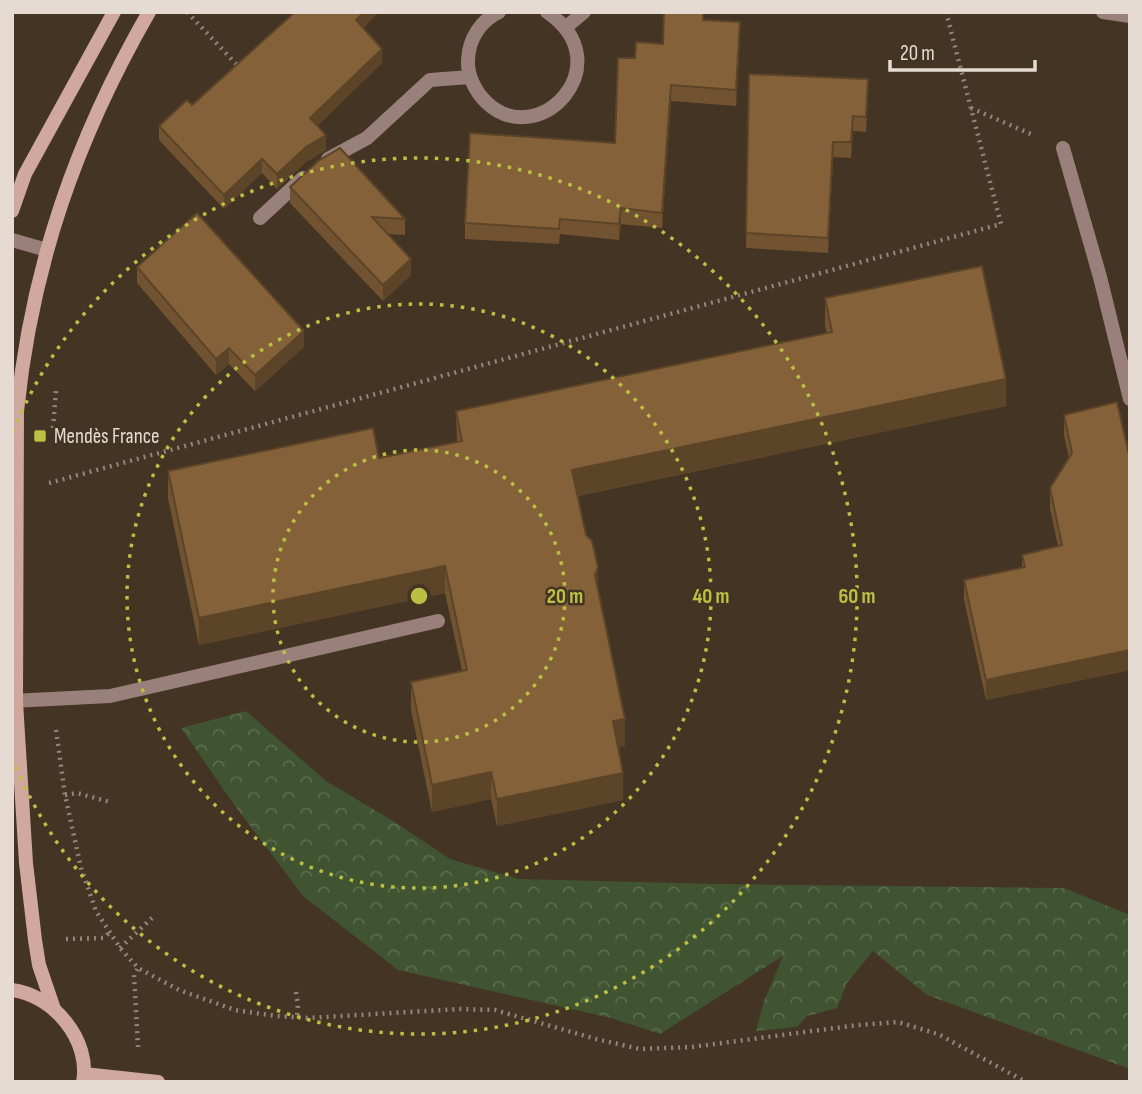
<svg xmlns="http://www.w3.org/2000/svg" width="1142" height="1094" font-family="'Sofia Sans Condensed',sans-serif">
<style>
.forest{fill:url(#forest-crowns)}
.lines{fill:none;stroke-linecap:round;stroke-linejoin:round}
.path{stroke:#938679;stroke-width:4.5;stroke-dasharray:2 5;stroke-linecap:butt}
.lane{stroke:#99807a;stroke-width:14}
.street{stroke:#99807a;stroke-width:14}
.secondary{stroke:#d0a89e;stroke-width:14}
.wall{fill:#725331}
.shaded-wall{fill:#5c4428}
.building{fill:#846139;stroke:#5c4428;stroke-width:2}
.ring{fill:none;stroke:#bbc044;stroke-width:3.5;stroke-dasharray:3.5 7}
.poi-dot{fill:#bbc044;stroke:#433424;stroke-width:2.5}
.labels{text-anchor:middle;dominant-baseline:central;stroke-width:5;stroke-linejoin:round;paint-order:stroke}
.poi-label{font-size:21px;fill:#e6dbd2;stroke:#433424;text-anchor:start}
.centre{fill:#bbc044;stroke:#433424;stroke-width:3.5}
.ring-label{font-size:21px;text-anchor:middle;font-weight:bold;fill:#bbc044;stroke:#433424;stroke-width:5;stroke-linejoin:round;paint-order:stroke}
</style>
<defs>
<pattern id="forest-crowns" width="20" height="18" patternUnits="userSpaceOnUse" patternTransform="scale(1.75)"><rect width="20" height="18" fill="#405431"/><path d="M2 6a3 3 0 1 1 6 0M12 15a3 3 0 1 1 6 0" fill="none" stroke="#5c6c4e"/></pattern>
</defs>
<rect width="100%" height="100%" fill="#433424"/>
<path class="forest" d="M246,711l80,70 67,40 57,38 69,20 197,5 348,4 66,27v154l-203,-74 -54,-44 -26,32 -10,25 -30,8 -10,11 -41,4 8,-30 19,-45 -123,78 -49,-16 -213,-48 -95,-74 -68,-90 -54,-78z"/>
<g class="lines">
<g class="path">
<path d="M187,12l52,55"/>
<path d="M971,108l62,27"/>
<path d="M53,428l3,-37"/>
<path d="M49,483l952,-259 -55,-212"/>
<path d="M56,730l9,65 16,73 15,43 24,37 18,20 41,22 56,20 41,6 32,2 151,-9 36,1 101,29 44,10 52,-2 166,-22 40,-3 40,12 88,48"/>
<path d="M65,795l12,-2 33,9"/>
<path d="M66,939l38,-1 5,-5"/>
<path d="M120,948l32,-30"/>
<path d="M296,992l2,13 -1,12"/>
<path d="M138,1047l-4,-72 4,-7"/>
</g>
<path class="lane" d="M12,701l98,-5 328,-75"/>
<g class="street">
<path d="M499,12c-18,8 -30,27 -31,47 -1,16 7,32 18,43 53,51 137,-39 61,-90"/>
<path d="M1103,12l27,4"/>
<path d="M565,28l19,-16"/>
<path d="M1063,148l37,129 30,122"/>
<path d="M328,159l39,-21 63,-58 40,-3"/>
<path d="M260,218l43,-40"/>
<path d="M12,240l35,10"/>
</g>
<g class="secondary">
<path d="M12,211l13,-37 89,-162"/>
<path d="M12,990c41,5 79,50 71,92"/>
<path d="M54,1009l-15,-44 -4,-25 -9,-77 -10,-161 1,-291c15,-146 59,-272 132,-399"/>
<path d="M84,1074l74,8"/>
</g>
</g>
<g class="wall">
<path d="M291,12h88l-16,16 19,35 -64,62 8,25 -20,12 -29,27 -15,-16 -38,36 -65,-69v-14l33,-21 71,-63 28,-26z"/>
<path d="M704,12v8l36,17 -4,69 -65,-5 -9,127 -41,-4 -2,16 -59,-6 -1,10 -94,-5v-16l150,-80 20,-85 28,-14z"/>
<path d="M749,74l119,21 -2,37 -13,-1 -2,27 -18,-1 -5,96 -82,-5z"/>
<path d="M290,187l115,32v16l-17,-1 23,41 -28,26 -93,-98z"/>
<path d="M137,267l167,80 -49,44 -26,-27 -13,11 -79,-92z"/>
<path d="M825,298l181,108 -428,90 20,91 27,159 -7,1 5,53 -126,26 -6,-27 -59,13 -21,-102v-28l51,-11 -17,-78 -246,52 -31,-147v-27l211,-13 78,-16 -1,-31 371,-78 -2,-7z"/>
<path d="M1064,415l66,44v211l-144,30 -22,-100v-20l58,-13v-12l36,-9 -8,-37v-21l19,-30 -5,-23z"/>
</g>
<g class="shaded-wall">
<path d="M364,12h15l-23,22v-14z"/>
<path d="M740,22v15l-4,69v-16z"/>
<path d="M382,49v14l-72,69v-14z"/>
<path d="M671,85v16l-9,127v-15z"/>
<path d="M853,116v15l-2,27v-16z"/>
<path d="M326,135v15l-20,12 -29,27v-15l29,-27z"/>
<path d="M833,142v15l-5,96v-15z"/>
<path d="M262,159v14l-38,36v-14z"/>
<path d="M621,208v16l-2,16v-16z"/>
<path d="M411,259v16l-28,26v-16z"/>
<path d="M304,331v16l-49,44v-16z"/>
<path d="M229,348v16l-13,11v-16z"/>
<path d="M1006,379v27l-434,91v-27z"/>
<path d="M445,566v27l-246,52v-27z"/>
<path d="M598,567v27l-3,-19z"/>
<path d="M1130,650v20l-144,30v-20z"/>
<path d="M625,719v27l-12,3v-28z"/>
<path d="M491,772v27l-59,13v-27z"/>
<path d="M623,773v27l-126,26v-27z"/>
</g>
<g class="building">
<path d="M295,12h69l-8,8 26,29 -72,69 16,17 -20,12 -29,27 -15,-15 -38,36 -65,-69 28,-26 5,5z"/>
<path d="M664,12h39v8l37,2 -4,68 -65,-5 -9,128 -41,-5 -2,16 -59,-5 -1,10 -94,-6 5,-90 145,10 3,-85h17l1,-16 27,2z"/>
<path d="M749,74l119,5 -2,38 -13,-1 -2,26h-18l-5,96 -82,-5z"/>
<path d="M340,148l65,71 -33,-2 39,42 -28,26 -93,-98 28,-26z"/>
<path d="M197,213l107,118 -49,44 -26,-27 -13,11 -79,-92z"/>
<path d="M982,266l24,113 -434,91 14,65 6,6 6,26 -3,8 30,144 -12,2 10,52 -126,26 -6,-27 -59,13 -21,-103 56,-12 -22,-104 -246,52 -31,-147 205,-43 6,30 83,-17 -6,-30 376,-79 -7,-34z"/>
<path d="M1117,402l13,57v191l-144,30 -22,-100 61,-13 -3,-12 40,-10 -12,-57 22,-35 -8,-38z"/>
</g>
<g class="ring">
<circle cx="419" cy="596" r="146"/>
<circle cx="419" cy="596" r="292"/>
<path d="M13 432A438 438 0 1 1 13 760"/>
</g>
<rect class="poi-dot" x="33" y="429" width="14" height="14" rx="3.5"/>
<g class="labels">
<g class="poi-label">
<text x="54" y="436">Mendès France</text>
</g>
</g>
<circle cx="419" cy="596" r="10" class="centre"/>
<g class="ring-label">
<text x="565" y="603">20 m</text>
<text x="711" y="603">40 m</text>
<text x="857" y="603">60 m</text>
</g>
<rect width="1142" height="1094" fill="none" stroke="#e6dbd2" stroke-width="28"/>
<path d="M890 60v10h145v-10" fill="none" stroke="#e6dbd2" stroke-width="3.5"/>
<text x="900" y="60" font-size="21" fill="#e6dbd2" stroke="#433424" stroke-width="5" paint-order="stroke">20 m</text>
</svg>
